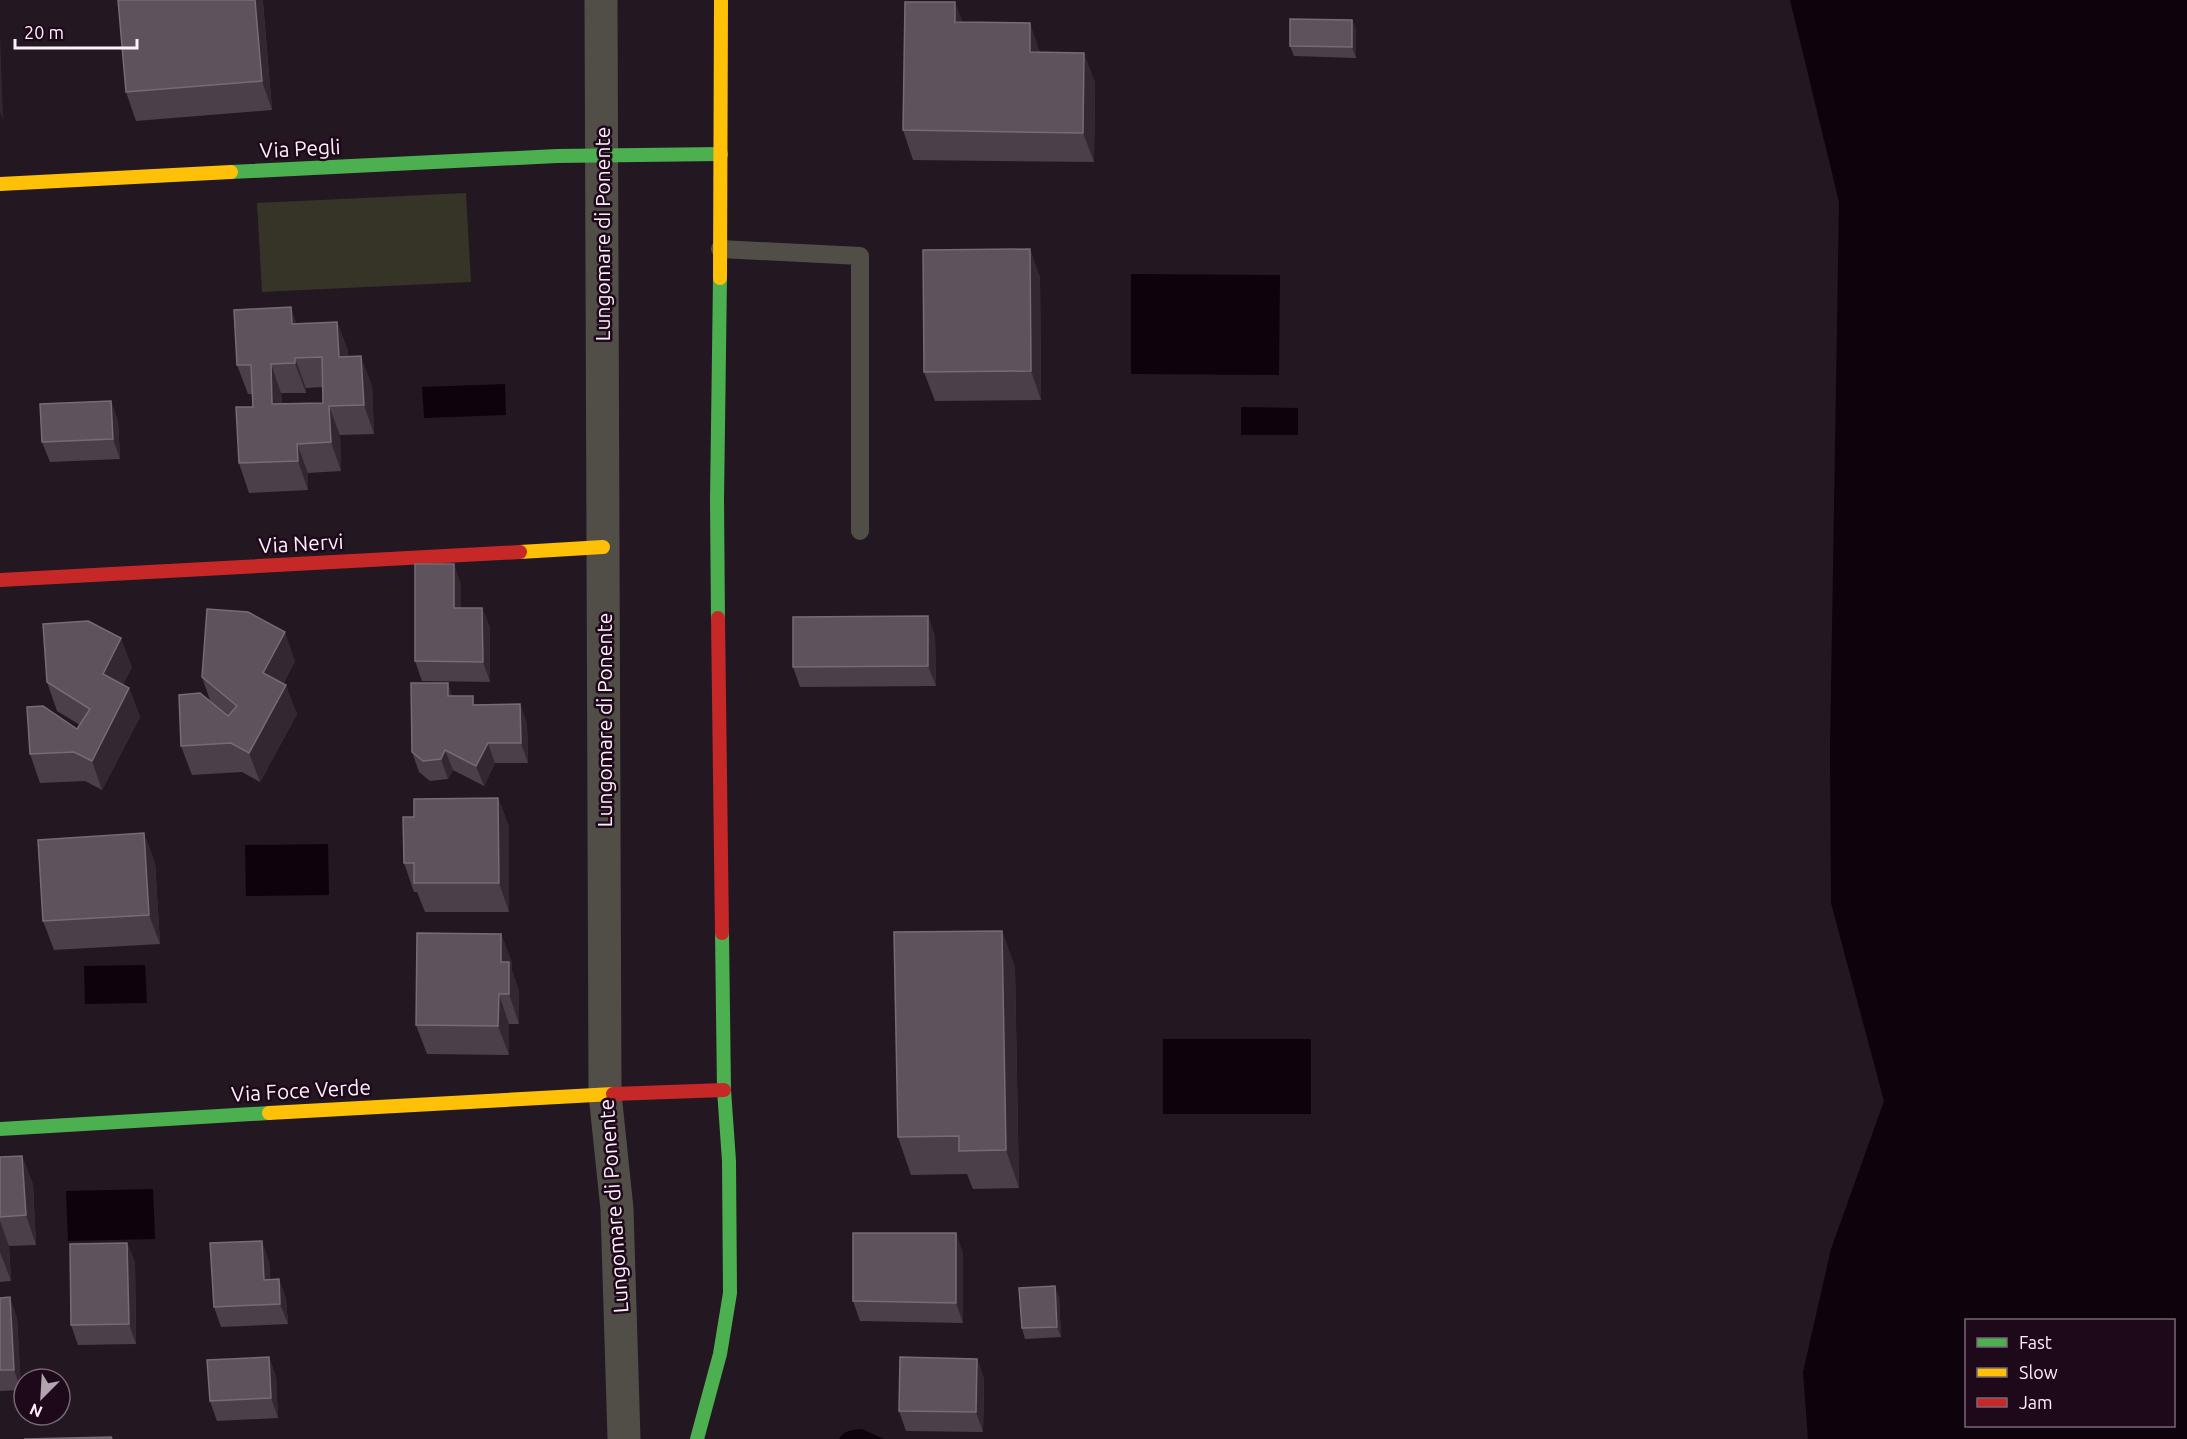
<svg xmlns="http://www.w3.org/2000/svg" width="2187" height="1439" font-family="Ubuntu,sans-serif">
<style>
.green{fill:#363426}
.water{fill:#0e030c;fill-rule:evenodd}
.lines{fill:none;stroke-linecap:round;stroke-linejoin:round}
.lane{stroke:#504e46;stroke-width:18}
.street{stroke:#504e46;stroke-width:33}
.fast{stroke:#4caf50;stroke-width:14}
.slow{stroke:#ffc107;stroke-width:14}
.jam{stroke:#c62828;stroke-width:14}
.wall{fill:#4b4049;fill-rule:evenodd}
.shaded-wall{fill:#332832}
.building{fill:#5e535c;stroke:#776b75;stroke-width:1.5;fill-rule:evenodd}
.labels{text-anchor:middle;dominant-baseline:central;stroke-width:5;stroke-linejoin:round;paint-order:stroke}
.street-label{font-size:21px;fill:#ffeffb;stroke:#1e091b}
</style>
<rect width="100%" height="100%" fill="#231722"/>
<path class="green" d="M466,193l5,89 -209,10 -5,-89z"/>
<g class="water">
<path d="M1790,0h397v1439h-379l-5,-67 28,-123 53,-148 -53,-198 -1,-153 9,-548zM1966,1320h208v106h-208z"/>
<path d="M1131,274l149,1 -1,100 -148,-1z"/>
<path d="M505,384l1,31 -82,3 -2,-31z"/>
<path d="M1241,407l57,1v27h-57z"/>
<path d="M328,844l1,51 -83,1 -1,-51z"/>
<path d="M145,965l2,38 -62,1 -1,-38z"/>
<rect x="1163" y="1039" width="148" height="75"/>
<path d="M153,1189l2,50 -87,2 -2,-50z"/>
<path d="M862,1429l22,10h-45c5,-9 13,-9 23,-10z"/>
</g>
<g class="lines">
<path class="lane" d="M720,249l140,7v275"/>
<path class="street" d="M601,0l4,1094 12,115 7,230"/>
<g class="fast">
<path d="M231,172l326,-16 164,-2"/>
<path d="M718,618l-1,-118 3,-222"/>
<path d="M0,1129l269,-16"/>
<path d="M697,1439l23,-85 10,-61 -1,-132 -5,-71 -2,-157"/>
</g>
<g class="slow">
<path d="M0,184l231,-12"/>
<path d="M720,278l1,-278"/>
<path d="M520,552l83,-5"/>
<path d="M269,1113l344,-19"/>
</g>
<g class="jam">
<path d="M0,580l520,-28"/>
<path d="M718,618l4,315"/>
<path d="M613,1094l111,-4"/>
</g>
</g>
<g class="wall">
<path d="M263,2l9,108 -136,11 -10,-29z"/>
<path d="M1352,20l4,10v28l-62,-2 -4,-10z"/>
<path d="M963,22l77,30 55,30 -1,80 -181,-2 -10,-30z"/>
<path d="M1030,249l10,29 1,122 -106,1 -11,-29z"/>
<path d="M337,322l11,29v6l24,29 2,48 -34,1 1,36 -33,2v17l-59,3 -10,-30 14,-56 -1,-13h-4l-11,-29 60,-41zM323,387v16l-41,1 -1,-11h25v-5z"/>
<path d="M111,401l7,20 2,38 -70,3 -8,-20z"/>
<path d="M461,584v24h21l8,20v54l-68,-1 -7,-20z"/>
<path d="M928,616l7,21 1,49 -136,1 -7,-20z"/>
<path d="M295,661l-12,23 14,30 -37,68 -18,-10 -50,3 -11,-29 30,-43 -9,-26z"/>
<path d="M132,667l-9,17 6,4 11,29 -38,73 -17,-9 -45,2 -10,-29 47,-25 3,-4 -23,-14 -10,-29z"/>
<path d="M453,696l23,9 44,-1 7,20 1,39h-33l-11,23 -31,-16 -5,9 -18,2 -11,-9 -7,-20z"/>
<path d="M498,798l11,29v85h-84l-8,-20h-3l-10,-29 10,-46z"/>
<path d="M155,862l5,82 -106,6 -11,-29z"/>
<path d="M1002,931l13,37 4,220 -46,1 -6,-15 -56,1 -13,-38z"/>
<path d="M501,934l11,29v8l7,20v33h-10v31l-82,-1 -11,-29z"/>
<path d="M22,1156l11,29 3,60 -27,1 2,35 -11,1v-125z"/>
<path d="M127,1243l8,20 1,81 -58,1 -7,-20z"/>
<path d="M963,1253v70l-103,-2 -7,-20z"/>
<path d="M269,1261l1,18h9l7,20 2,25 -67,3 -7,-20z"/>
<path d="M1059,1296l2,41 -36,2 -3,-11z"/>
<path d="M0,1298l17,20 4,72 -21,1z"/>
<path d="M269,1357l7,20 2,41 -61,3 -7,-20z"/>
<path d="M977,1359l7,20 -1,53 -77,-1 -7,-20z"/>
</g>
<g class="shaded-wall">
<path d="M255,0h8v2l9,108 -10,-29z"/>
<path d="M955,2l11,29 -11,-9z"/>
<path d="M1352,20l4,10v28l-4,-11z"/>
<path d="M1030,23l10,29h-10z"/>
<path d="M0,33v1l3,86 -3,-8z"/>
<path d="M1084,53l11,29 -1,80 -11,-29z"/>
<path d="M1030,249l10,29 1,122 -10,-29z"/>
<path d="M291,307l10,30 -9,-13z"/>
<path d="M337,322l11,29 2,35 -11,-29z"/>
<path d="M361,356l11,30 2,48 -10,-29z"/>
<path d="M295,358l11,30v5l-11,-30z"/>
<path d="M271,364l10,29 2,40 -11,-29z"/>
<path d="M111,401l7,20 2,38 -7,-20z"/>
<path d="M329,406l11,29 1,36 -10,-29z"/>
<path d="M297,444l11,29v17l-10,-29z"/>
<path d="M454,564l7,20v44l-7,-20z"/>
<path d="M482,608l8,20v54l-7,-20z"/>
<path d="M928,616l7,21 1,49 -8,-20z"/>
<path d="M285,632l10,29 -22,41 -10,-29z"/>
<path d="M121,638l11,29 -19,36 -10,-29z"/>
<path d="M448,683l7,20 -7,-7z"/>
<path d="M286,685l11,29 -37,68 -11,-29z"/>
<path d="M129,688l11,29 -38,73 -10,-29z"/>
<path d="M520,704l7,20 1,39 -7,-20z"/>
<path d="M488,743l7,20 -11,23 -8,-20z"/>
<path d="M445,750l8,20 -5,9 -7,-20z"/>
<path d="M498,798l11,29v85l-10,-29z"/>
<path d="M144,833l11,29 5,82 -11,-29z"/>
<path d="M1002,931l13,37 4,220 -13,-38z"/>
<path d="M501,934l11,29v8l7,20v33l-10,-30 -8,-32z"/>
<path d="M499,994l10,30v31l-11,-29z"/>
<path d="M22,1156l11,29 3,60 -10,-30z"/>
<path d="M0,1221l9,25 2,35 -11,-29z"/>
<path d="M956,1233l7,20v70l-7,-20z"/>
<path d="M262,1241l7,20 2,39 -7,-20z"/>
<path d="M127,1243l8,20 1,81 -7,-20z"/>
<path d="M279,1279l7,20 2,25 -8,-20z"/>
<path d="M1055,1286l4,10 2,41 -4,-10z"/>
<path d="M10,1297l7,21 4,72 -7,-20z"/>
<path d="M269,1357l7,20 2,41 -7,-20z"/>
<path d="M977,1359l7,20 -1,53 -7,-20z"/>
</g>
<g class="building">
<path d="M118,0h137l7,81 -136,11z"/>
<path d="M905,2h50v20l75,1v29l54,1 -1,80 -180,-3z"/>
<path d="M1290,19l62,1v27l-62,-1z"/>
<path d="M1030,249l1,122 -107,1 -1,-122z"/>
<path d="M291,307l1,17 45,-2 2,35 22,-1 3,49 -35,1 2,36 -34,2 1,17 -59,2 -3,-56h17l-2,-42h-14l-3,-55zM322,357l1,46 -51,1 -1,-40 24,-1v-5z"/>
<path d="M111,401l2,38 -71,3 -2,-38z"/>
<path d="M415,564h39v44h28l1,54 -68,-1z"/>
<path d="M207,609l41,3 37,20 -22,41 23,12 -37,68 -18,-10 -50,3 -2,-51 21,-2 28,23 9,-10 -35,-29z"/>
<path d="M928,616v50l-135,1v-50z"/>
<path d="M88,621l33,17 -18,36 26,14 -37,73 -18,-9 -44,2 -3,-47 16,-1 34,23 13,-20 -43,-27 -4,-58z"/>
<path d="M411,683h37v13h25v9l47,-1 1,39h-33l-12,23 -31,-16 -4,9 -18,2 -11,-9z"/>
<path d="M498,798l1,85h-85v-20h-10l-1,-46h11v-18z"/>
<path d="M144,833l5,82 -106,6 -5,-81z"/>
<path d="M1002,931l4,219 -47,1v-15l-61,1 -4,-205z"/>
<path d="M417,933l84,1v28h8v32h-10l-1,32 -82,-1z"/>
<path d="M22,1156l4,59 -26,2v-60z"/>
<path d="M853,1233h103v70l-103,-2z"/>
<path d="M262,1241l2,39 15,-1 1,25 -66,3 -4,-64z"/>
<path d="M127,1243l2,81 -58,1 -1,-81z"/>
<path d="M1055,1286l2,41 -35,1 -3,-40z"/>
<path d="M10,1297l4,73h-14v-72z"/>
<path d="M269,1357l2,41 -61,3 -3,-41z"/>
<path d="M900,1357l77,2 -1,53 -77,-1z"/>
<path d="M111,1437l1,2h-88z"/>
</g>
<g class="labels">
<g class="street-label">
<text transform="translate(300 148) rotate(-3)">Via Pegli</text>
<text transform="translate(602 234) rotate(-90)">Lungomare di Ponente</text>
<text transform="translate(301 543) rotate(-3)">Via Nervi</text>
<text transform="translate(604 720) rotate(-90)">Lungomare di Ponente</text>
<text transform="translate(301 1090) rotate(-3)">Via Foce Verde</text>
<text transform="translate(613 1206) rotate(-94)">Lungomare di Ponente</text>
</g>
</g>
<rect x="1965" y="1319" width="210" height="108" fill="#1e091b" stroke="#786575" stroke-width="1.5"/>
<rect x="1977" y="1338" width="30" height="9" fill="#4caf50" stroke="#786575" stroke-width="1.5"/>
<text x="2019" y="1349" font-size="18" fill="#ffeffb">Fast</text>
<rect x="1977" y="1368" width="30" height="9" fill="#ffc107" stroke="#786575" stroke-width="1.5"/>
<text x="2019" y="1379" font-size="18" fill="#ffeffb">Slow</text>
<rect x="1977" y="1398" width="30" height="9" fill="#c62828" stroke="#786575" stroke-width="1.5"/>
<text x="2019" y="1409" font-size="18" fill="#ffeffb">Jam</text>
<g transform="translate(42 1397) rotate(204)"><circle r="28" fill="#1e091b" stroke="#786575" stroke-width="1.5"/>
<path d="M0-4.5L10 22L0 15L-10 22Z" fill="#b2a3af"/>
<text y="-9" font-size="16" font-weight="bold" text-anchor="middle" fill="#ffeffb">N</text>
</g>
<path d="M15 39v9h122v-9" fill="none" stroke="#ffeffb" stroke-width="3"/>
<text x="24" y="39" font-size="18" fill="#ffeffb" stroke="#1e091b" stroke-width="4.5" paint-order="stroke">20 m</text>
</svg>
